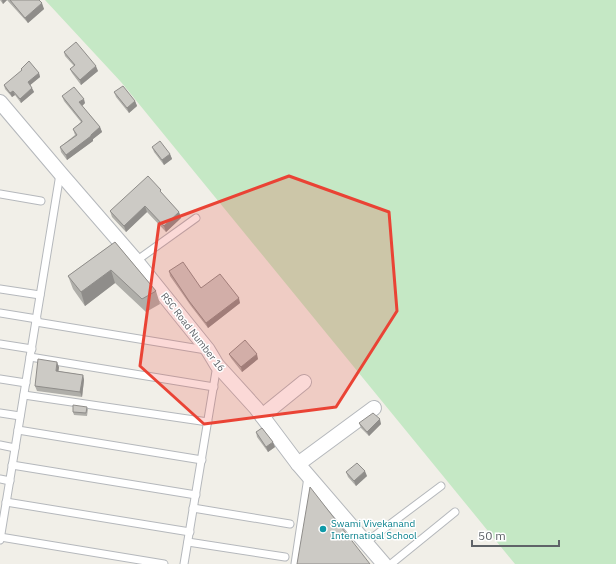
<svg xmlns="http://www.w3.org/2000/svg" width="616" height="564" font-family="'IBM Plex Sans',sans-serif">
<style>
.green{fill:#c5e8c5}
.lines{fill:none;stroke-linecap:round;stroke-linejoin:round}
.lane-casing{stroke:#b5b8bc;stroke-width:9}
.street-casing{stroke:#b5b8bc;stroke-width:16}
.lane{stroke:#fff;stroke-width:7}
.street{stroke:#fff;stroke-width:14}
.wall{fill:#afaea9}
.shaded-wall{fill:#8f8d8a}
.building{fill:#cccac5;stroke:#8f8d8a}
.marked{fill:#ea4335;fill-opacity:0.2;stroke:#ea4335;stroke-width:3;stroke-linejoin:round}
.culture-dot{fill:#0f9aa8;stroke:#fff;stroke-width:1.5}
.labels{text-anchor:middle;dominant-baseline:central;stroke-width:3;stroke-linejoin:round;paint-order:stroke}
.street-label{font-size:10px;fill:#5f6368;stroke:#fff}
.culture-label{font-size:10px;fill:#0d838f;stroke:#fff;text-anchor:start}
</style>
<rect width="100%" height="100%" fill="#f1efe8"/>
<path class="green" d="M45,0h571v564h-101l-394,-482z"/>
<g class="lines">
<defs>
<g id="lane">
<path d="M0,194l41,7"/>
<path d="M136,261l60,-43"/>
<path d="M0,289l40,6"/>
<path d="M0,313l37,6"/>
<path d="M36,322l170,28"/>
<path d="M0,344l32,5"/>
<path d="M30,357l184,30"/>
<path d="M0,379l26,4"/>
<path d="M24,395l184,27"/>
<path d="M0,413l20,3"/>
<path d="M18,430l184,30"/>
<path d="M0,445l15,3"/>
<path d="M12,465l184,30"/>
<path d="M0,479l10,2"/>
<path d="M6,502l184,30"/>
<path d="M193,508l97,16"/>
<path d="M0,537l164,27"/>
<path d="M0,540l60,-366"/>
<path d="M188,542l97,15"/>
<path d="M365,543l76,-57"/>
<path d="M184,564l33,-199"/>
<path d="M295,564l13,-87"/>
<path d="M391,564l64,-52"/>
</g>
<g id="street">
<path d="M0,102l61,72 72,83 75,93 9,15 39,43 42,56 86,100"/>
<path d="M262,416l42,-34"/>
<path d="M298,464l76,-56"/>
</g>
</defs>
<use href="#lane" class="lane-casing"/>
<use href="#street" class="street-casing"/>
<use href="#lane" class="lane"/>
<use href="#street" class="street"/>
</g>
<g class="wall">
<path d="M0,0h39l5,9 -16,14 -21,-23 -4,4z"/>
<path d="M64,52l34,19 -17,14 -9,-12 -2,-4 4,-3 -9,-10z"/>
<path d="M21,69l18,4 1,4 -10,8 4,7 -13,11 -6,-8 -3,2 -7,-8 -1,-4 18,-14z"/>
<path d="M114,92l21,9 2,5 -8,7 -13,-16z"/>
<path d="M62,96l23,7 -3,3 18,21 2,5 -9,7v2l-26,19 -6,-8 -1,-5 15,-12 -2,-6 8,-7 -17,-21z"/>
<path d="M152,147l18,7 2,5 -8,6 -10,-13z"/>
<path d="M163,195l16,17 2,6 -15,14 -19,-20 -21,20 -14,-15 -2,-6z"/>
<path d="M115,242l41,49 4,13 -14,8 -31,-29 -30,23 -12,-17 -5,-13z"/>
<path d="M169,271l32,17 39,15 -32,25 -17,-22 -21,-30z"/>
<path d="M229,354l29,5 -16,13 -11,-14z"/>
<path d="M59,367l-1,4 25,4 1,5 -2,17 -45,-6 -2,-5z"/>
<path d="M88,409l-1,7 -13,-1 -1,-3z"/>
<path d="M359,423l22,1 -12,12 -8,-8z"/>
<path d="M256,432l19,15 -7,5 -11,-15z"/>
<path d="M346,472l21,4 -11,10 -8,-9z"/>
</g>
<g class="shaded-wall">
<path d="M2,0h5l-4,4z"/>
<path d="M42,3l2,6 -16,14 -3,-5z"/>
<path d="M96,66l2,5 -17,14 -1,-5z"/>
<path d="M39,73l1,4 -11,9 -1,-4z"/>
<path d="M32,88l2,4 -13,11 -1,-4z"/>
<path d="M13,91l2,4 -3,2 -2,-4z"/>
<path d="M84,99l1,4 -4,4 -2,-5z"/>
<path d="M135,101l2,5 -8,7 -2,-5z"/>
<path d="M100,127l2,5 -9,7v2l-26,19 -1,-5z"/>
<path d="M170,154l2,5 -8,6 -2,-5z"/>
<path d="M145,206l2,6 -21,20 -2,-6z"/>
<path d="M179,212l2,6 -15,14 -2,-6z"/>
<path d="M111,270l4,13 -30,23 -4,-14z"/>
<path d="M239,298l1,5 -32,25 -2,-5z"/>
<path d="M257,354l1,5 -16,13 -1,-5z"/>
<path d="M57,362l2,5 -1,8 -2,-4z"/>
<path d="M83,375l1,5 -2,17 -2,-5z"/>
<path d="M380,419l1,5 -12,12 -2,-4z"/>
<path d="M273,442l2,5 -7,5 -2,-5z"/>
<path d="M365,471l2,5 -11,10 -2,-5z"/>
</g>
<g class="building">
<path d="M10,0h29l3,3 -17,15z"/>
<path d="M76,42l20,24 -16,14 -10,-11 5,-4 -11,-13z"/>
<path d="M29,61l10,12 -11,9 4,6 -12,11 -7,-8 -3,2 -6,-8 18,-15 -1,-1z"/>
<path d="M123,86l12,15 -8,7 -13,-16z"/>
<path d="M74,87l10,12 -5,3 21,25 -9,8v1l-25,19 -6,-8 17,-12 -4,-6 9,-7v-1l-20,-25z"/>
<path d="M160,141l10,13 -8,6 -10,-13z"/>
<path d="M148,176l13,14 -1,1 19,21 -15,14 -19,-20 -21,20 -14,-15z"/>
<path d="M115,242l41,49 -14,8 -31,-29 -30,22 -13,-16z"/>
<path d="M183,262l18,26 19,-14 19,24 -33,25 -17,-22 -20,-30z"/>
<path d="M245,340l12,14 -16,13 -12,-13z"/>
<path d="M38,359l19,3 -1,9 27,4 -3,17 -45,-6z"/>
<path d="M73,405l14,2 -1,6 -13,-1z"/>
<path d="M373,413l7,6 -13,13 -8,-9z"/>
<path d="M262,428l11,14 -7,5 -10,-15z"/>
<path d="M357,463l8,8 -11,10 -8,-9z"/>
<path d="M310,487l60,77h-73z"/>
</g>
<path class="marked" d="M289,176l100,36 8,99 -61,96 -132,17 -64,-58 19,-142z"/>
<circle class="culture-dot" cx="323" cy="529" r="4"/>
<g class="labels">
<g class="street-label">
<text transform="translate(193 332) rotate(52)">RSC Road Number 16</text>
</g>
<g class="culture-label">
<text x="331" y="523">Swami Vivekanand<tspan x="331" dy="12">Internatioal School</tspan></text>
</g>
</g>
<path d="M472 540v6h87v-6" fill="none" stroke="#5f6368" stroke-width="2"/>
<text x="478" y="540" font-size="12" fill="#5f6368" stroke="#ffffff" stroke-width="3" paint-order="stroke">50 m</text>
</svg>
